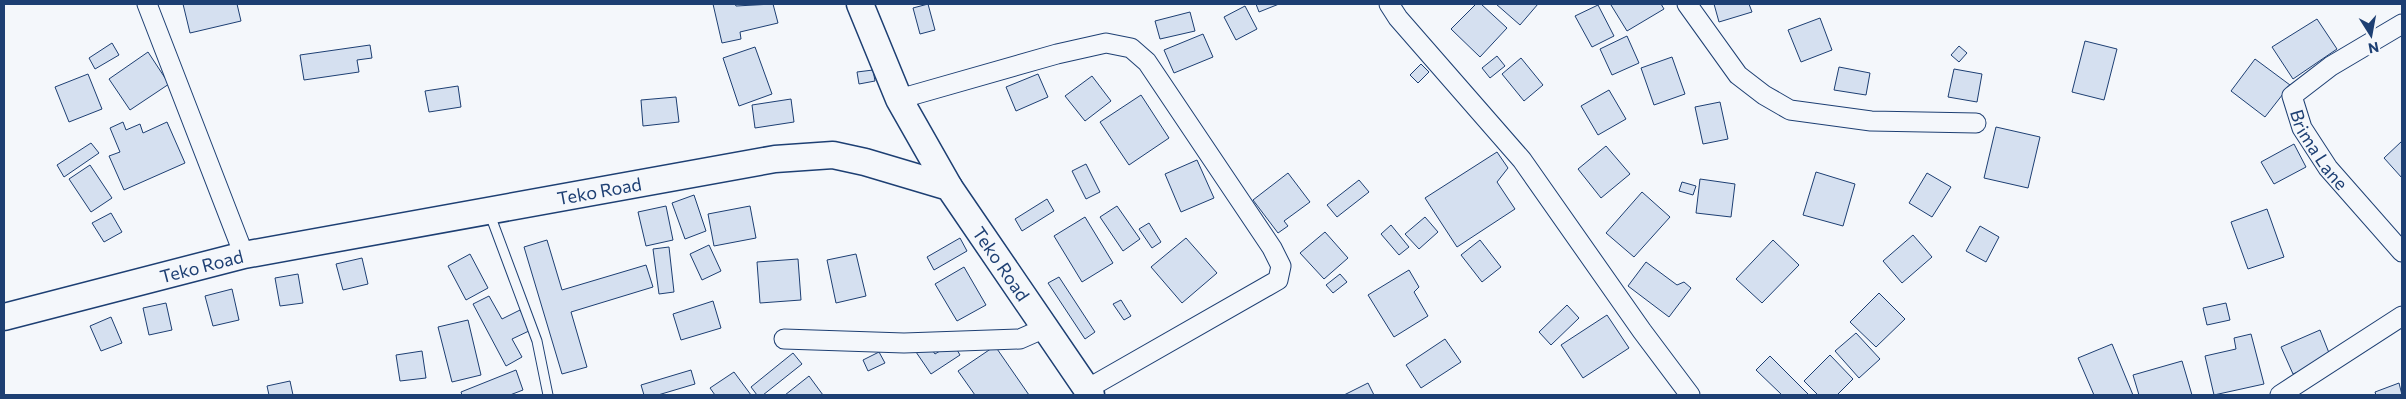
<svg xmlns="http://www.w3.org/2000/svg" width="2406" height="399" font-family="Commissioner,sans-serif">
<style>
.building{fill:#d5e0f0;stroke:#1d3f73}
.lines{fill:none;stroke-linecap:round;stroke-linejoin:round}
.lane-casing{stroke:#1d3f73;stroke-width:11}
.street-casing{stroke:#1d3f73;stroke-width:21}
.secondary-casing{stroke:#1d3f73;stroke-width:29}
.lane{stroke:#f4f7fb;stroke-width:9}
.street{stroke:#f4f7fb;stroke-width:19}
.secondary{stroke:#f4f7fb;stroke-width:26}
.labels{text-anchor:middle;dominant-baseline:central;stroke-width:4;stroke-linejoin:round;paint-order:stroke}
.street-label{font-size:18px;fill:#1d3f73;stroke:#f4f7fb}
</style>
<rect width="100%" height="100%" fill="#f4f7fb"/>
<g class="building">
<path d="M183,4h54l4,17 -51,12z"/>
<path d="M713,4h22l1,2 37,-2 5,19 -38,9 1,7 -19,4z"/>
<path d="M928,4l7,26 -15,4 -7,-26z"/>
<path d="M1256,4h23l-20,8z"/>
<path d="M1476,4h5l26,24 -27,29 -29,-28z"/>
<path d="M1496,4h42l-18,21z"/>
<path d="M1613,4h48l3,5 -37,22 -16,-26z"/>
<path d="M1714,4h35l3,8 -33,10z"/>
<path d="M1598,5l16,31 -22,11 -17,-31z"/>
<path d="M1245,6l12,23 -21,11 -12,-23z"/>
<path d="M1190,12l5,19 -35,8 -5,-18z"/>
<path d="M1820,18l12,32 -31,12 -13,-32z"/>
<path d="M2317,19l20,30 -44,30 -21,-32z"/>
<path d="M1203,34l10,23 -39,16 -10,-23z"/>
<path d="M1627,36l12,27 -27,12 -12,-26z"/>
<path d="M2085,41l32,8 -13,51 -32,-8z"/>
<path d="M112,43l7,12 -24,14 -6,-11z"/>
<path d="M370,45l2,13 -15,2 2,12 -55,8 -4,-25z"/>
<path d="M1959,46l8,7 -8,9 -8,-7z"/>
<path d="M755,47l17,47 -33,12 -16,-48z"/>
<path d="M148,52l21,32 -39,26 -21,-31z"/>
<path d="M1497,56l8,10 -15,12 -8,-10z"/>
<path d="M1672,57l13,37 -31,11 -13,-37z"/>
<path d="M1521,58l22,27 -19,16 -22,-27z"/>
<path d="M2255,59l35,26 -25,32 -34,-26z"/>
<path d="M1421,64l8,8 -11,11 -8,-8z"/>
<path d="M1839,67l31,6 -4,22 -32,-5z"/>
<path d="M1954,69l28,5 -5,28 -29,-5z"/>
<path d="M873,70l2,11 -16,3 -2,-12z"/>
<path d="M88,74l14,35 -33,13 -14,-35z"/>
<path d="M1038,74l10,23 -32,14 -10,-24z"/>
<path d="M1092,76l19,25 -26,20 -20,-25z"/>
<path d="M458,86l3,21 -32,5 -4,-21z"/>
<path d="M1609,90l17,29 -28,16 -17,-29z"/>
<path d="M1141,95l28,43 -40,27 -29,-43z"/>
<path d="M676,97l3,25 -36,4 -2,-26z"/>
<path d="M791,99l3,23 -39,6 -3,-23z"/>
<path d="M1720,102l8,37 -25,5 -8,-37z"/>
<path d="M123,122l3,8 14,-6 3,9 24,-11 18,41 -61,27 -15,-34 11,-4 -10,-24z"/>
<path d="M1996,127l44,10 -12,51 -44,-10z"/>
<path d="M2402,141v37l-18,-20z"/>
<path d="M91,143l8,10 -35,24 -7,-12z"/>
<path d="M2294,144l12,23 -32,17 -13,-22z"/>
<path d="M1606,146l24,28 -29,24 -23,-29z"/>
<path d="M1497,152l11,16 -11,14 18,27 -58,38 -32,-49z"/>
<path d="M1197,160l17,38 -33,14 -16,-38z"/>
<path d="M1086,164l14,28 -14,7 -14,-28z"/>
<path d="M90,165l22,33 -21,14 -22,-33z"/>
<path d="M1816,172l39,12 -12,42 -40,-11z"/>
<path d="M1288,173l22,29 -26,19 4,5 -10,7 -25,-33z"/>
<path d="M1927,173l24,14 -19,30 -23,-14z"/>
<path d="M1700,179l35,5 -4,33 -35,-4z"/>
<path d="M1359,180l10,12 -32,25 -10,-12z"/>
<path d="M1682,182l14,4 -3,9 -14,-4z"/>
<path d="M1642,192l28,25 -36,40 -28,-24z"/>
<path d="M694,195l12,36 -21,8 -13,-36z"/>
<path d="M1047,199l7,12 -32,20 -7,-12z"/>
<path d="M666,206l7,34 -27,6 -8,-34z"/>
<path d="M750,206l6,32 -42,8 -6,-32z"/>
<path d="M1117,206l23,33 -17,12 -23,-34z"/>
<path d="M2267,209l17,48 -36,12 -17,-47z"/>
<path d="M111,213l11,19 -18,10 -12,-19z"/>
<path d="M1085,217l28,46 -31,19 -28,-46z"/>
<path d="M1425,217l13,15 -19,17 -14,-15z"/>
<path d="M1149,223l12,19 -9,6 -13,-19z"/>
<path d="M1391,225l18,22 -10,8 -18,-21z"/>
<path d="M1980,226l19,11 -13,25 -20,-11z"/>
<path d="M1325,232l23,26 -24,21 -24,-26z"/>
<path d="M1913,235l19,22 -30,26 -19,-22z"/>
<path d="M960,238l7,13 -33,19 -7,-13z"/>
<path d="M1186,238l31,35 -35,30 -31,-36z"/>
<path d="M547,240l15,50 84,-25 7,22 -82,25 16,55 -25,7 -38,-127z"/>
<path d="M1480,240l21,27 -19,15 -21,-27z"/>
<path d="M1773,240l26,25 -37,38 -26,-24z"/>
<path d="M709,245l12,26 -19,9 -12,-26z"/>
<path d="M669,247l5,45 -15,2 -6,-45z"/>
<path d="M470,254l18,34 -22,12 -18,-34z"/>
<path d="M856,254l10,42 -30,7 -9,-43z"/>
<path d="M362,258l6,26 -25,6 -7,-26z"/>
<path d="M798,259l3,41 -41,3 -3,-41z"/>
<path d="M1646,262l31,23 7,-3 7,6 -22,29 -41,-31z"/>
<path d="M964,267l22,38 -29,16 -22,-37z"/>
<path d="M1409,270l10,17 -5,5 14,24 -34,21 -26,-42z"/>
<path d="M298,274l5,29 -23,3 -5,-28z"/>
<path d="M1340,274l7,8 -14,11 -7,-8z"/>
<path d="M1059,277l36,55 -10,7 -37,-56z"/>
<path d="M232,289l7,31 -26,6 -8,-30z"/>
<path d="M1879,293l26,26 -29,28 -26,-25z"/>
<path d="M489,296l13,23 18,-9 11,20 -19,9 10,18 -16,9 -33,-62z"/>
<path d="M1121,300l10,16 -7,4 -11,-16z"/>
<path d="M713,301l8,27 -40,12 -8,-26z"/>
<path d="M166,303l6,27 -23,5 -6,-27z"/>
<path d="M2226,303l4,17 -23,5 -4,-17z"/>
<path d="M1567,305l12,13 -28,27 -12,-13z"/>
<path d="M1607,315l22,33 -46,30 -22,-33z"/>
<path d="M111,317l11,26 -21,8 -11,-25z"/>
<path d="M468,320l13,55 -29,7 -14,-55z"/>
<path d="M2320,330l11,28 -38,16 -12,-27z"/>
<path d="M1856,333l24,26 -21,19 -24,-27z"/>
<path d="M2251,334l13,50 -50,11 -9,-39 31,-7 -2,-11z"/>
<path d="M1445,339l16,23 -40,26 -15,-23z"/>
<path d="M953,343l7,12 -29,19 -15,-22 12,-8 7,10z"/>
<path d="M2112,344l21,51h-39l-16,-37z"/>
<path d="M995,346l34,49h-54l-17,-24z"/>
<path d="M422,351l4,27 -26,3 -4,-26z"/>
<path d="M879,352l6,11 -17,8 -5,-11z"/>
<path d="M793,353l9,11 -39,31h-6l-6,-8z"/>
<path d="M1830,355l23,24 -16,16h-19l-14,-14z"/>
<path d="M1770,356l39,39h-27l-26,-25z"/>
<path d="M2182,361l10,34h-53l-6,-20z"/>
<path d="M516,370l7,20 -13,5h-48l-1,-3z"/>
<path d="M691,370l4,14 -37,11h-14l-3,-10z"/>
<path d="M734,372l17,23h-36l-5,-7z"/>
<path d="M809,376l14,19h-38z"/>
<path d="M290,381l3,14h-24l-2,-9z"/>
<path d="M1368,383l6,12h-30z"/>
<path d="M2399,383l3,12h-26l-1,-3z"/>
</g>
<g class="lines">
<defs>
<path id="lane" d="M489,212l48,129 11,54"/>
<g id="street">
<path d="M147,4l97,251"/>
<path d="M1389,4l9,14 124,142 120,171 48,64"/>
<path d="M1687,4l51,71 26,20 26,15 81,11 105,2"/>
<path id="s1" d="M2402,24l-71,42 -39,30 10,32 26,40 74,84"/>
<path d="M899,99l158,-45 49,-11 25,5 16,14 125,186 9,18 -3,14 -191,109"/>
<path d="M784,339l120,4 116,-4 25,-11"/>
<path d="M2280,395l122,-79"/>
</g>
<g id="secondary">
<path d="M860,4l39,95 50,88"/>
<path id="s2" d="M4,317l240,-62 531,-96 58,-4 32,7 84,25 142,208"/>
</g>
</defs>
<use href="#lane" class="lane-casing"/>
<use href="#street" class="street-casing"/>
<use href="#secondary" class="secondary-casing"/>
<use href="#lane" class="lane"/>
<use href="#street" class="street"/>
<use href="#secondary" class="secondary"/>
</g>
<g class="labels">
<g class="street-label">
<text stroke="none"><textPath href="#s1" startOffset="192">Brima Lane</textPath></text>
<text stroke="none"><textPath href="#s2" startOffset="609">Teko Road</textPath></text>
<text stroke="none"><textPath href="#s2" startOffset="1059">Teko Road</textPath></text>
<text stroke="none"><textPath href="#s2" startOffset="204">Teko Road</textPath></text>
</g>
</g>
<rect width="2406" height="399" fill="none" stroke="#1d3f73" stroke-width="10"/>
<g transform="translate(2371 35) rotate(169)" stroke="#f4f7fb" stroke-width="4" paint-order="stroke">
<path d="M0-4L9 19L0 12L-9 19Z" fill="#1d3f73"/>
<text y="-8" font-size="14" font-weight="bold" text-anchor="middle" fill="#1d3f73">N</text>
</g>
</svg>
